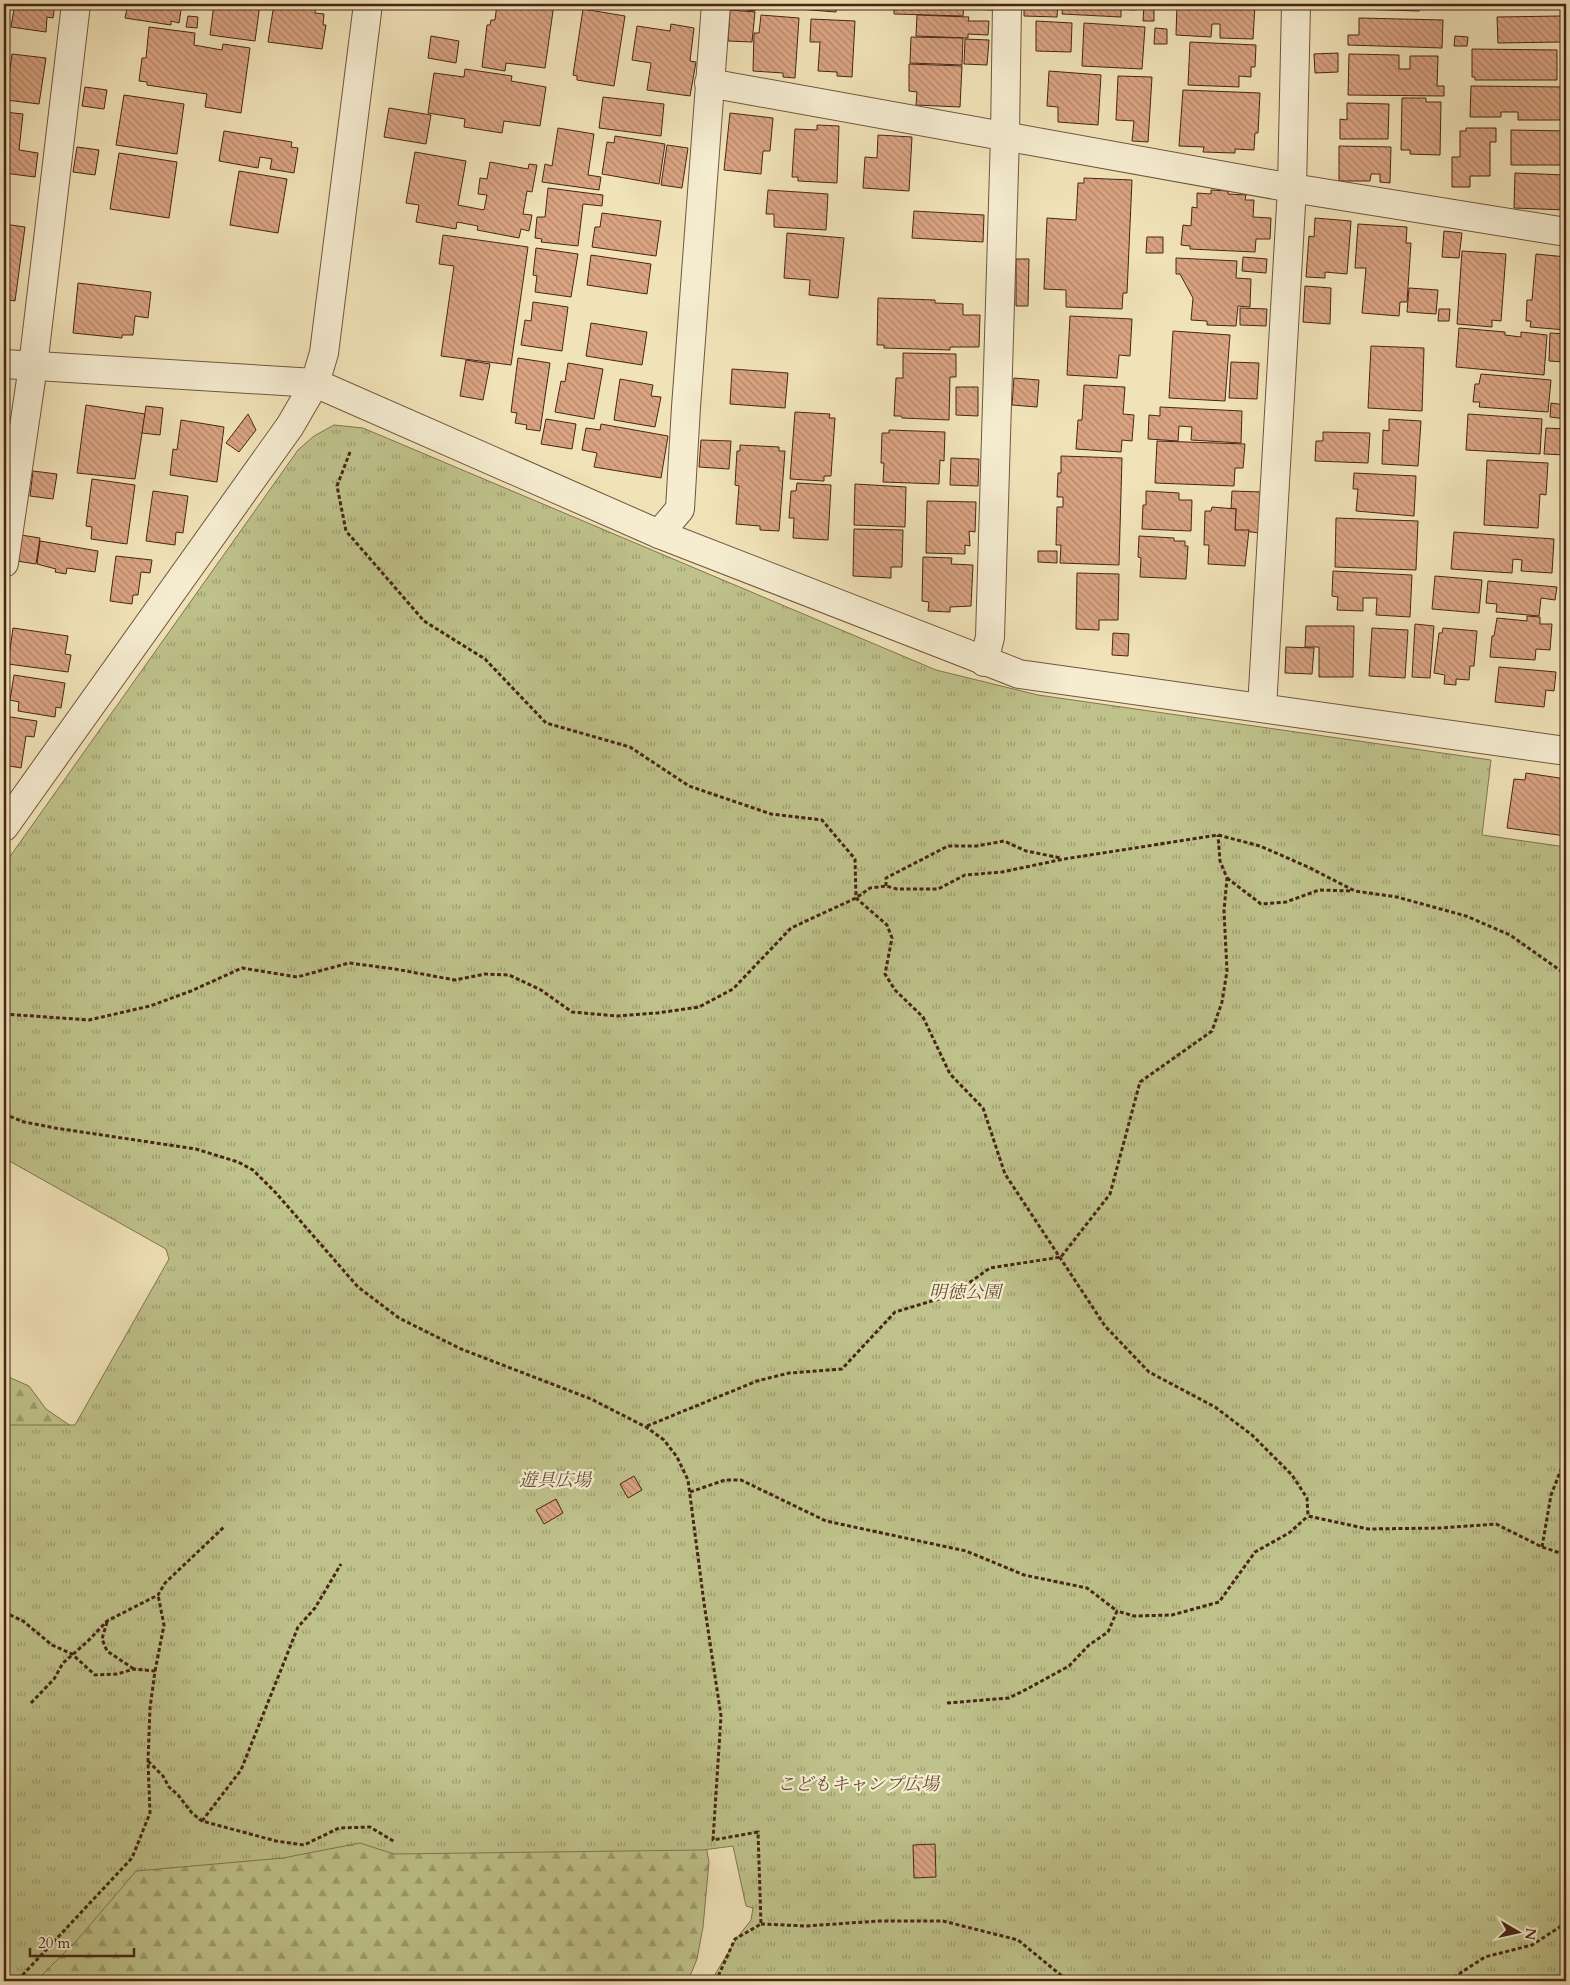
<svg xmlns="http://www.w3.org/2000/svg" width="1570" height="1985" font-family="Cardo,'Noto Serif JP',serif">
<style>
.forest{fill:url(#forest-firs);stroke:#837450}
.park{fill:url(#park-tufts);stroke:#837450}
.building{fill:url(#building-back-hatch);stroke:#472616}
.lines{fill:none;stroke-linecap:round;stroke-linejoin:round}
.minor-casing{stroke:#72553e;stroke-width:30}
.tertiary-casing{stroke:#72553e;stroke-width:30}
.path{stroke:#472616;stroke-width:3;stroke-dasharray:4 2.5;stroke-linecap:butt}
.minor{stroke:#f6edd1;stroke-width:28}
.tertiary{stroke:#f6edd1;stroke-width:28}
.labels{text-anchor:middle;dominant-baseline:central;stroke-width:4.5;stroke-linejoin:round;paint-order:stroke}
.park-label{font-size:18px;font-style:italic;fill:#654d33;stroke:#f6edd1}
</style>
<defs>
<pattern id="forest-firs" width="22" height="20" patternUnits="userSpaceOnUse" patternTransform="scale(1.25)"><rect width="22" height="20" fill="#bfc28b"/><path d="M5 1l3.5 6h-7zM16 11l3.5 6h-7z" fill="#9d9d71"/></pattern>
<pattern id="park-tufts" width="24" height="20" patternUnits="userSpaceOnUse" patternTransform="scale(1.25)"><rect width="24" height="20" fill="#bfc28b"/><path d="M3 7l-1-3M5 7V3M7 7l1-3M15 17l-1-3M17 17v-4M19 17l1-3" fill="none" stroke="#9d9d71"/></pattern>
<pattern id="building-back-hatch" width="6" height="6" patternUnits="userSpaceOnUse" patternTransform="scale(1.25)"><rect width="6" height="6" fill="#daa483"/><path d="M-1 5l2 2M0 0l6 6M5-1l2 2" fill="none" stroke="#b3856a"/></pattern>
</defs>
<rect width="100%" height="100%" fill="#f1e3b8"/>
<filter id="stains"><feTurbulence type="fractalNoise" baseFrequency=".004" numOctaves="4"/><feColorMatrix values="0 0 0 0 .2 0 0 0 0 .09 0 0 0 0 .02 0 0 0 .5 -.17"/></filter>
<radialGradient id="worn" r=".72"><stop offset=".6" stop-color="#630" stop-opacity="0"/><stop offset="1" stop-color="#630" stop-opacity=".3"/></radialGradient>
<path class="forest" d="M4,1375l25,11 17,23 32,22 628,415 3,16 -6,65 -6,32 -9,22h-684z"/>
<path class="park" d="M334,425l29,3 573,242 102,25 453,65 -9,75 84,12v1134h-855l26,-43 14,-18 2,-12 -7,-2 -13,-60 -30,4 -309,4 -34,-11 -77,15 -147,13 -58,68 -42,42h-32v-556h71l94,-166 -3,-10 -162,-91v-293l294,-415 16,-14z"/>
<g class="building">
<path d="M15,4h40l-2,14 -6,-1 -1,15 -35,-5z"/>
<path d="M128,4h54l-3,19 -8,-2v4l-46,-7z"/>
<path d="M214,4h46l-5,37 -45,-6z"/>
<path d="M274,4h42l-1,9 9,1 -1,11h3l-4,24 -54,-7z"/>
<path d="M497,4h57l-9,64 -39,-5 -1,8 -23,-4 5,-42h3l1,-5h4z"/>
<path d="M650,4h23l-1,4z"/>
<path d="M732,4h24l-1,7 -24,-3z"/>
<path d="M774,4h62v8l-63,-5z"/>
<path d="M894,4h70l-1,12 -69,-2z"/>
<path d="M971,4h21v6l-22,-1z"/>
<path d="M1024,4h34l-1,13 -33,-1z"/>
<path d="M1063,4h72v6l-14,-1v8l-59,-3z"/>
<path d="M1144,4h10v17h-11z"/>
<path d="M1177,4h78l-2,35 -33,-1v-14h-8l-1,13 -35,-2z"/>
<path d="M1358,4h61v7l-61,-2z"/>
<path d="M583,9l42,7 -11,70 -37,-6v-4l-4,-1z"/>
<path d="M730,10l25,2 -3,30 -24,-1z"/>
<path d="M761,15l38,3 -4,60 -12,-1v-4l-30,-2 1,-38h5z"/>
<path d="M917,15l52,2 -1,4h21l-1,14 -20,-1v4l-52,-2z"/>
<path d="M188,16l10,1 -1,11 -11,-1z"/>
<path d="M1561,16v26l-63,1 -1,-26z"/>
<path d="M1359,18l84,2 -1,28 -94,-3v-10h11z"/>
<path d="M811,19l44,2 -3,56 -15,-1v-4l-19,-1 2,-29h-10z"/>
<path d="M1036,21l36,2 -1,29 -35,-1z"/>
<path d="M1084,23l61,4 -3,42 -60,-3z"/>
<path d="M671,24l23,4 -4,33 6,1 -6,34 -43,-6 4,-27 -19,-3 5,-34 33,5z"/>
<path d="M149,27l46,6 -1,12 28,5 1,-6 27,4 -9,65 -36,-6 2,-13 -60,-9v-3l-8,-1 3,-23h4z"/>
<path d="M1155,28l12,1v15h-13z"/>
<path d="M431,36l28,5 -3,22 -28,-5z"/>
<path d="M1455,36l13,1 -1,9h-13z"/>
<path d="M911,37l52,1 -1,27 -52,-2z"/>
<path d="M965,39l24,1 -2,25 -23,-1z"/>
<path d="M1190,42l66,3 -1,22h-4v10l-12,-1v11l-51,-2z"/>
<path d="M1472,49l85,1v30h-82v-3h-3z"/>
<path d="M1338,53v19l-23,1 -1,-19z"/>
<path d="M12,54l34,4 -7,46 -33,-4z"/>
<path d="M1349,54l50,1v14h11v-13h28l-1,30h7v10l-96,-1z"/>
<path d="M909,64l53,2 -2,41 -44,-2 1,-13 -8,-1z"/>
<path d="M465,69l47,7 -1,5 35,6 -6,39 -36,-5 -2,12 -38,-6 1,-8 -37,-6 6,-40 30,4z"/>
<path d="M1049,71l52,4 -3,50 -40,-3v-15l-11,-1z"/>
<path d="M1118,76l34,1 -4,65 -16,-1 2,-20 -18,-1z"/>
<path d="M1471,86l95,1v33h-48v-8h-17v5h-31z"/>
<path d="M85,87l22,3 -3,19 -22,-3z"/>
<path d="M1183,90l77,3 -2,40h-3l-1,17 -19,-1v4l-32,-1 1,-5 -25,-1z"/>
<path d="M124,95l60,9 -7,50 -61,-9z"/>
<path d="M603,97l61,7 -3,32 -62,-8z"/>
<path d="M1402,98h24v4h15l-1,53 -30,-1v-4h-9z"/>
<path d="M1347,103l42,1 -1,35h-48v-20l7,1z"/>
<path d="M389,108l42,7 -5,29 -42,-7z"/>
<path d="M4,112l19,2 -4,36 19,3 -3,24 -31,-4z"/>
<path d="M730,113l43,5 -3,33h-7l-2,23 -37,-4z"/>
<path d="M817,125l22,1 -2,57 -39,-2v-4h-6l3,-48 22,1z"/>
<path d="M558,128l36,6 -6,41 13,2 -2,13 -57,-8 3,-18 7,2z"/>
<path d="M1466,128h30v14h-6v34h-20v11h-18v-30h8v-26h6z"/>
<path d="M1511,130l55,1v34h-55z"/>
<path d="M224,131l68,11 -1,5 7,1 -4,25 -24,-4 2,-10 -12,-2 -2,11 -39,-7z"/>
<path d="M878,135l34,2 -3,54 -46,-3 2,-31 12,1z"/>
<path d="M615,136l50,8 -6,40 -57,-10 5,-32 7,1z"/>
<path d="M667,145l21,3 -6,40 -21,-3z"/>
<path d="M1339,146l52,1 -1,36 -10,-1v-8h-9l-1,7h-31z"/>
<path d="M77,147l22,3 -4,25 -22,-3z"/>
<path d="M415,152l51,9 -8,44 26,5 3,-15 -9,-1 2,-16 7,1 3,-17 38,7 1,-5 8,1 -5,27 -5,-1 -4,23 9,1 -3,16 -8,-2 -2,9 -42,-8 1,-4 -21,-4 -1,7 -40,-7 3,-17 -13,-2z"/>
<path d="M119,153l58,9 -8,56 -59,-9z"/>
<path d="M239,171l48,8 -9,54 -48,-8z"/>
<path d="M1515,173l49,2v16h2v19l-52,-2z"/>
<path d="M1084,178l48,2 -5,113h-4l-1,16 -56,-2v-17l-22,-1 3,-71 29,2 2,-37h6z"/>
<path d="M548,188l55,7 -1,11 -19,-2 -5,42 -37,-4 1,-3 -7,-1 2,-21h8z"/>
<path d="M768,190l60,4 -2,36 -52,-3v-13h-8z"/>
<path d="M1211,190l17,1v3l18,1 -1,5h9l-1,17 18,1 -1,21h-14l-1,13 -65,-3v-3l-9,-1 2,-20 8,1 1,-19 5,1v-15l14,1z"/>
<path d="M914,211l70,4 -1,27 -71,-4z"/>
<path d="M602,213l59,8 -5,35 -64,-9 3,-20h5z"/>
<path d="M1315,218l36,3 -4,53 -22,-2v6l-19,-1 3,-41 5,1z"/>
<path d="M4,224l21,3 -10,74 -11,-2z"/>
<path d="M1358,224l49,3 -1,16h5l-4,59h-7l-1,14 -37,-3 4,-45h-11z"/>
<path d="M1444,231l18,2 -3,25 -17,-1z"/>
<path d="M787,233l57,5 -6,60 -29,-3 1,-15 -26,-2z"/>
<path d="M443,235l85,12 -17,118 -70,-9 13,-90 -15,-2z"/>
<path d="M1147,237h16v16h-17z"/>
<path d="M536,248l42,6 -7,43 -36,-5 2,-16 -4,-1z"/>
<path d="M1462,251l44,3 -5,67 -9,-1v7l-35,-3z"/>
<path d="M1536,254l30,3v73l-36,-3 1,-6h-5l1,-21h5z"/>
<path d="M591,255l60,9 -4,30 -60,-9z"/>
<path d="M1243,257l24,2 -1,14 -24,-2z"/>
<path d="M1176,258l61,3 -1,17 15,1 -1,28 -12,-1 -2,20 -29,-1v-4l-16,-1 2,-22 -13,-24h-4z"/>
<path d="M1016,259h13l-1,47h-12z"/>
<path d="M78,283l73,9 -3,26 -13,-2 -2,19h-11v3l-49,-5z"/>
<path d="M1305,286l26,2 -1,36 -27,-2z"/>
<path d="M1409,288l29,2 -2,24 -29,-2z"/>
<path d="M878,298l57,2v3l28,1v11h17l-1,32h-29v3l-66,-2v-3h-7z"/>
<path d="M533,302l35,5 -6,44 -41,-6 4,-25 6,1z"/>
<path d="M1240,308l27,1 -1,17 -26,-1z"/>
<path d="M1439,309h11l-1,12h-11z"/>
<path d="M1070,316l62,3 -2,37 -11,-1 -2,23 -50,-3z"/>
<path d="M591,323l56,9 -5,33 -56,-9z"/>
<path d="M1459,328l46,4v3l16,2v-5l26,3 -3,40 -88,-8z"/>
<path d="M1173,331l57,4 -5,66 -56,-3z"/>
<path d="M1550,333l16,1v28l-17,-1z"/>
<path d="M1371,346l53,2 -2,63 -54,-3z"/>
<path d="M903,353l53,1v23h-6l-1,43 -47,-2 -1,-2h-7l2,-38h7z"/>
<path d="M518,358l32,5 -10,68 -14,-2 1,-4 -12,-2 2,-10 -6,-1z"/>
<path d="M466,360l24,4 -7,36 -23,-4z"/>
<path d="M1231,362l28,1 -2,36 -28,-1z"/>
<path d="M568,363l35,6 -9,50 -39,-7 6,-31 4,1z"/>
<path d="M732,369l56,4 -3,35 -55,-4z"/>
<path d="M1481,374l70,6 -3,32 -69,-5 1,-5h-7l2,-18h4z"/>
<path d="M1014,378l25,2 -2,27 -25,-2z"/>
<path d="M620,379l33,6 -2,11 10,1 -6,30 -41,-7z"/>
<path d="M1084,385l41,2 -2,27 11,1 -2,26 -10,-1 -1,12 -45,-3 2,-29h4z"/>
<path d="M956,387h22v29l-22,-1z"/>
<path d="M1551,403l15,2v14l-16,-2z"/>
<path d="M86,405l59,9 -10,65 -58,-6z"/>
<path d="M146,406l17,2 -3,27 -18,-2z"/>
<path d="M1160,407l82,4 -1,32 -50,-3 1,-13 -13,-1 -1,15 -30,-2 1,-24 11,1z"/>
<path d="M795,412l35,2 -1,4h6l-4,58h-7v5l-34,-2z"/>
<path d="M248,414l8,16 -17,22 -13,-9z"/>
<path d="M1468,414l74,5 -2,35 -74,-4z"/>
<path d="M546,419l30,5 -4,25 -31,-5z"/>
<path d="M1389,419l32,2 -3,45 -36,-2 1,-34 6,1z"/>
<path d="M181,420l43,7 -7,55 -47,-7 3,-26 4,1z"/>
<path d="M601,424l67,12 -7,42 -67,-11 3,-14 -15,-3 4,-22 14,2z"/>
<path d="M1546,428l20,1v26l-22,-1z"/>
<path d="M889,430l56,2 -1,29 -4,-1 -1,24 -56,-2 1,-19h-3l1,-30h7z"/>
<path d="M1323,432l47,1 -2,30 -53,-2 1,-20h7z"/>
<path d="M701,440l30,1 -2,28 -30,-2z"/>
<path d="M1157,441l88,3 -2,24h-8l-1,18 -79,-3z"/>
<path d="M740,445l39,2v4h6l-6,80 -19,-1v-4l-24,-2 3,-38 -4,-1 2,-34h3z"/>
<path d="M1061,456l61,2 -3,107 -59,-2 1,-18h-5l1,-38h6v-10h-6l1,-24h3z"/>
<path d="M951,458l28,1 -1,27 -28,-1z"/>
<path d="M1487,460l61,3 -2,32 -6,-1 -2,34 -54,-3z"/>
<path d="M33,471l24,3 -4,25 -23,-3z"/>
<path d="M1354,473l62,3 -2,40 -58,-5 2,-22h-5z"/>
<path d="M92,479l43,6 -8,59 -36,-5 1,-12 -6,-1z"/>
<path d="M797,483l34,2 -3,55 -35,-2 1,-20h-5l2,-27h5z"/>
<path d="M855,484l51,3 -1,40 -51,-2z"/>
<path d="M153,491l35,5 -5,37 -7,-1 -1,13 -29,-4z"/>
<path d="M1146,491l33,2v7h13l-1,31 -49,-2 1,-24h3z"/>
<path d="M1232,491l30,1 -2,41 -25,-3 1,-21 -5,-1z"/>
<path d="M927,501l49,1 -1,30 -6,-1 1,15 -5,-1v9l-39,-1z"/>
<path d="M1212,507l24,2 -1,21h14l-4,36 -37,-2 1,-19h-5l1,-34h6z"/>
<path d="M1336,518l82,3 -2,49 -81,-3z"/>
<path d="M854,529l49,1 -1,37h-11v11l-38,-2z"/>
<path d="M1454,532l100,7 -2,34 -31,-2 1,-11 -9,-1 -1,14 -61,-4z"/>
<path d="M21,535l19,3 -4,26 -19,-3z"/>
<path d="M1139,536l35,2v3h11v5h3l-2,33 -46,-2 1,-19 -3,-1z"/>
<path d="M40,541l58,10 -3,21 -28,-4 -1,6 -11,-2 1,-3 -19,-5z"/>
<path d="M1038,551h19v12l-19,-1z"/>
<path d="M116,556l36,4 -2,13 -9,-1 -3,23h-5l-1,9 -22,-3z"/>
<path d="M923,557l29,1 -1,6 22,1 -2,41 -21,1v5l-22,-1 1,-9 -7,-1z"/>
<path d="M1333,571l79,4 -2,42 -34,-2 1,-17h-14v13l-26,-1 1,-13 -6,-1z"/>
<path d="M1077,573l42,1 -1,46h-19v10l-23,-1z"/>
<path d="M1435,576l47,4 -3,33 -47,-4z"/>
<path d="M1488,581l69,6 -2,13 -14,-2 -2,18 -43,-4 1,-8 -11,-1z"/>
<path d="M1527,616l13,1v7h12l-2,26 -14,-1 -1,11 -45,-3 2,-21h2l3,-18 30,3z"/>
<path d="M1415,624l19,2 -4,52 -18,-1z"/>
<path d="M1306,626h48l-1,51h-34v-30h-14z"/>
<path d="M13,628l55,8 -3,18 6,1 -3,17 -60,-8z"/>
<path d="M1372,628l36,2 -3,48 -36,-2z"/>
<path d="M1443,628l34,3 -3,35h-4l-1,14 -13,-1v6l-12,-1 1,-9 -11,-2 5,-40h3z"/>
<path d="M1113,633l16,1 -1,22 -16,-1z"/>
<path d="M1286,647l28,1 -2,26 -27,-1z"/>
<path d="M1499,667l57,5 -2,19 -8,-1 -2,17 -49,-5z"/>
<path d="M14,675l51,8 -4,25 -5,-1 -1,10 -37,-6 1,-9 -9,-2z"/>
<path d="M4,716l33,5 -3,16 -8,-1 -5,32 -17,-3z"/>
<path d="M1526,773l40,6v57l-59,-8 7,-49 11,1z"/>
<path d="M634,1476l8,14 -14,8 -8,-14z"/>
<path d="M556,1499l7,14 -19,11 -8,-14z"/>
<path d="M935,1844l1,33 -22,1 -1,-33z"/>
</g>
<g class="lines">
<defs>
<g id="minor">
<path d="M709,83l583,105 274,44"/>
<path d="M315,383l9,-30 44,-349"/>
<path d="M659,534l21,-25 6,-102 30,-403"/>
<path d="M4,563l29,-197 43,-362"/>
<path d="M984,662l6,-25 15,-501 2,-132"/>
<path d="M1262,708l30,-520 4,-184"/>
</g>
<g id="tertiary">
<path d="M4,364l311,19 344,151 360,140 547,77"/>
<path d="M4,827l286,-401 25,-43"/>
</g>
</defs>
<use href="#minor" class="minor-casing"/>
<use href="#tertiary" class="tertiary-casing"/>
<g class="path">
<path d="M350,452l-13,34 9,45 78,90 61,38 61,64 84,24 59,39 82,28 51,6 33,39 1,39 31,27 5,13 -7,36 10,16 28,27 27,57 33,34 22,66 100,152 44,46 66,35 37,28 40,40 15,23 1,18 60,13 73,-1 55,-4 46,23 24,8"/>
<path d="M1227,878l34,26 25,-2 33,-12 32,1"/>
<path d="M886,886v-8l62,-32h29l27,-5 22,10 35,7"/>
<path d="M4,1014l85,6 61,-14 41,-15 51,-23 55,9 52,-14 46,6 60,11 30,-6 24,1 32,15 31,22 45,4 40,-3 42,-6 34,-18 58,-61 65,-30 14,-10 16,-2 11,3h41l27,-14 37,-3 62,-13 154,-24 42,11 48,21 47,24 42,6 69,19 44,19 54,38 2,5"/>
<path d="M4,1114l20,8 31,6 141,21 42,13 15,8 23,23 82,94 41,31 62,31 130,50 55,28 18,13 13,17 11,23 16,123 17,113 -8,124 45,-8 3,92 -26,15 -19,42"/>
<path d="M647,1426l110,-45 32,-8 53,-4 53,-57 57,-17 38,-27 71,-11 49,-63 30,-112 72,-51 10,-29 5,-31 -3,-60 3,-33 -7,-17 -2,-26"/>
<path d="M690,1492l35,-12h16l85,41 140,30 58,24 63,13 30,23"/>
<path d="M1542,1547l9,-52 15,-38"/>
<path d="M4,1612l19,9 29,24 20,9 23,21 22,-1 17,-5 21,2 -5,37 -2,53 2,52 -18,45 -115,123"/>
<path d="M107,1622l-5,17 5,12 27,18"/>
<path d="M155,1671l9,-46 -6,-30"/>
<path d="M31,1703l23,-24 9,-16 25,-22 19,-20 51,-26 7,-12 60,-57"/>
<path d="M947,1703l62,-5 18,-9 42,-23 20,-21 19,-13 9,-21 17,5 38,-1 47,-13 36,-50 34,-19 19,-17"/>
<path d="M148,1761l15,15 6,11 9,8 14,18 10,8 74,20 28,4 35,-17 31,-1 25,15"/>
<path d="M202,1821l39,-51 57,-143 17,-19 26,-44"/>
<path d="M761,1924l45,2 73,-5h64l75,19 50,41"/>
<path d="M1448,1981l37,-24 47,-12 34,-22"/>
</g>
<use href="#minor" class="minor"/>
<use href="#tertiary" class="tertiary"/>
</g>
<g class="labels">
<g class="park-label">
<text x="965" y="1292">明徳公園</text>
<text x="555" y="1480">遊具広場</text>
<text x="858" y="1784">こどもキャンプ広場</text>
</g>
</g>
<rect width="1570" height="1985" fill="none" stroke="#f1e3b8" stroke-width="20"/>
<rect x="5" y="5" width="1560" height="1975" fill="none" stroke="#472616" stroke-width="2.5"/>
<rect x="10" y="10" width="1550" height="1965" fill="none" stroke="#472616"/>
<g transform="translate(1518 1932) rotate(99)" stroke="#f6edd1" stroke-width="4" paint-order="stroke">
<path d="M0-4L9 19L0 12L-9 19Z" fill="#472616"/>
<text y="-8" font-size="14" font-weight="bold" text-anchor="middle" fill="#472616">N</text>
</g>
<path d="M30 1948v8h104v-8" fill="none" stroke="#472616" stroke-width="2.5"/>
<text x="38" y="1948" font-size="15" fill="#472616" stroke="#f6edd1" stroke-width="4" paint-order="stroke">20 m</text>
<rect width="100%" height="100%" filter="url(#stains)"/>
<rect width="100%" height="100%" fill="url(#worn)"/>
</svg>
